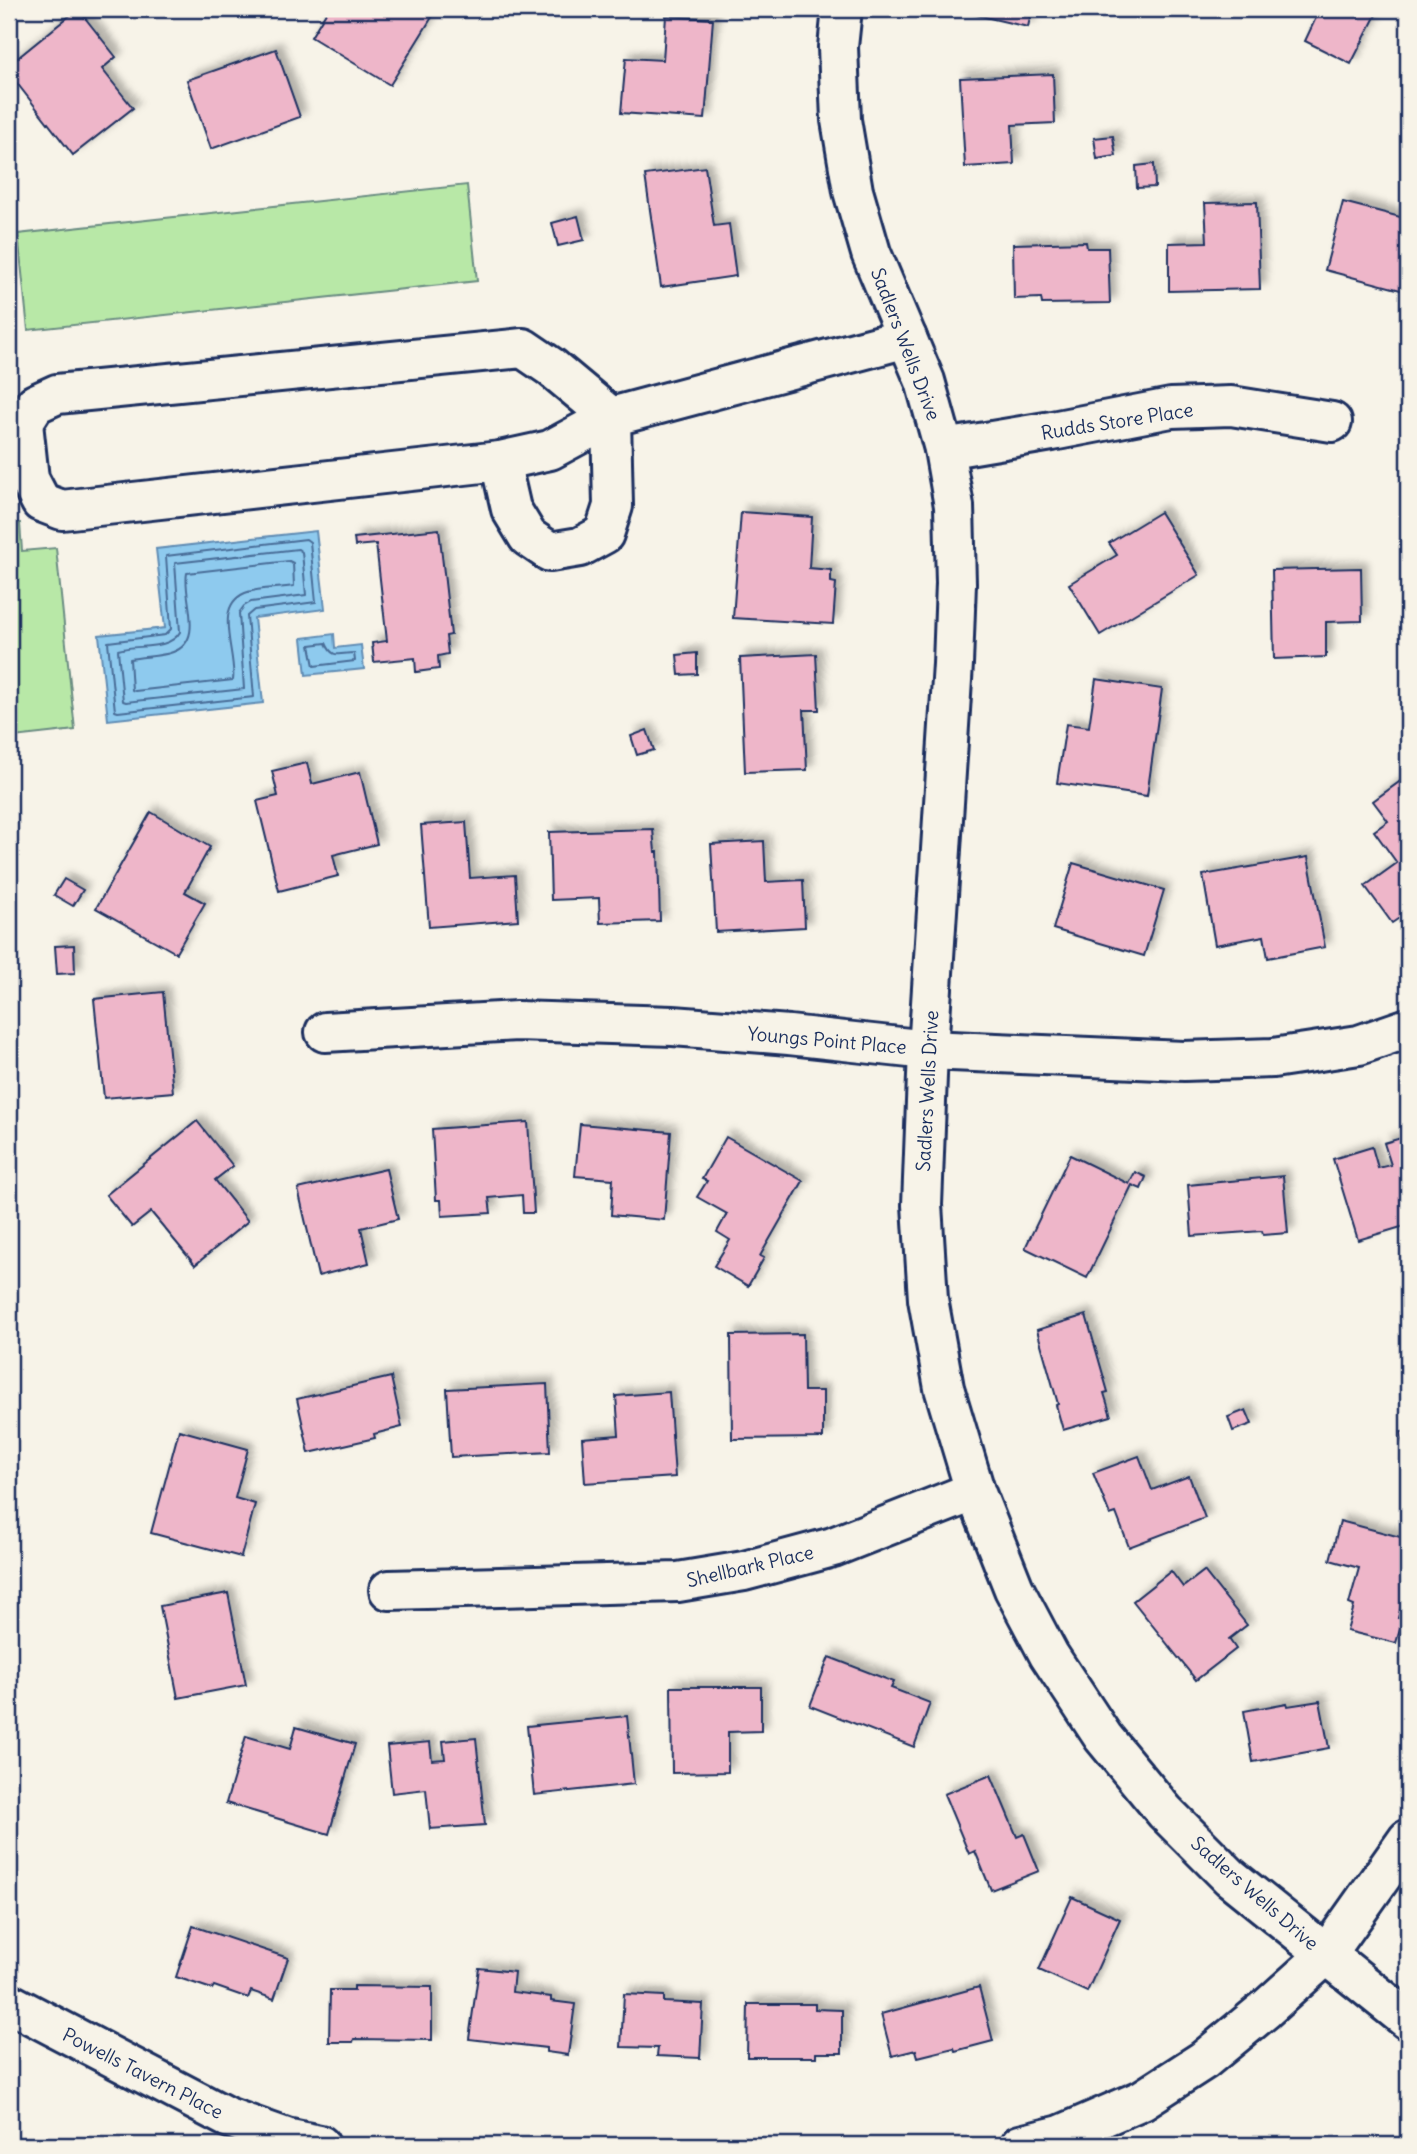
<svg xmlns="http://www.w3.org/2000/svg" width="1417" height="2154" font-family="Delius,sans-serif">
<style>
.green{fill:#b8e8a7;stroke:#6a8c82;stroke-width:2}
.water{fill:#8ecaee;stroke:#608cb4;stroke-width:2}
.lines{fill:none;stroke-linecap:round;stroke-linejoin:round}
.shore{stroke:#496d98;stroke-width:2}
.building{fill:#eeb6c9;stroke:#1b2f5e;stroke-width:2;filter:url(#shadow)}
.minor-casing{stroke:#1b2f5e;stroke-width:44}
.minor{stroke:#f7f3e8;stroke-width:38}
.labels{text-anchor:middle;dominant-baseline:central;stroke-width:7;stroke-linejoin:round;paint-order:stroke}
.street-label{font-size:19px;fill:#1b2f5e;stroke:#f7f3e8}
</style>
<defs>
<filter id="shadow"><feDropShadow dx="6" dy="-6" stdDeviation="3.5" flood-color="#0004"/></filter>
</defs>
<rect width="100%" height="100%" fill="#f7f3e8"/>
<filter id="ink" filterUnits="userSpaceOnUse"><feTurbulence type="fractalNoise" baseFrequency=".0143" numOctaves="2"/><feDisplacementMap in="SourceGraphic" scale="14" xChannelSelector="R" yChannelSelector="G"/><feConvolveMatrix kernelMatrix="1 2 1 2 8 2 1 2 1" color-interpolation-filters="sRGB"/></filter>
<g filter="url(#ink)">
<g class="green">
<path d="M467,185l10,96 -449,49 -10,-96z"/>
<path d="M20,523l2,28 34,-3 19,182 -61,7 -5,-46v-167z"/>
</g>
<g class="water">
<path d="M316,531l9,78 -71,9 9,85 -155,17 -9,-85 66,-7 -9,-79z"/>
<path d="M334,634l1,14 26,-3 3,24 -58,6 -4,-37z"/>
</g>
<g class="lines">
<g class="shore">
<path d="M306,539l4,3 6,60 -62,8 -7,6 7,81 -136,15 -3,-1 -7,-69 57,-7 6,-6 -5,-73z"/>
<path d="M298,549l4,3 4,43 -55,7 -7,4 -5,7 5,76 -118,13 -3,-1 -5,-51c19,-6 51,1 62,-18l-5,-69z"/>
<path d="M289,561l4,2 1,23c-16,3 -34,1 -49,7 -33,14 -8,61 -12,87l-98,11 -3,-1 -2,-31c13,-3 30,-2 43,-7 33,-12 9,-55 14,-79z"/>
<path d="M326,643c7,17 13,10 28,10l1,8 -41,5 -4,-21z"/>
</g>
</g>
<g class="building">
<path d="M78,9l38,48 -14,12 31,39 -60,47 -64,-82v-8z"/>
<path d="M328,9h109l-47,76 -79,-48z"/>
<path d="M959,9h73l-4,18 -69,-16z"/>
<path d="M1320,9h59l-28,55 -46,-23z"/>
<path d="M666,16l47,3 -8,100 -84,-6 5,-55 37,2z"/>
<path d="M276,49l24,68 -89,32 -24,-69z"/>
<path d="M1408,71v27l-7,-2z"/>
<path d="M1053,74l2,49 -43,2 2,39 -49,3 -5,-89z"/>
<path d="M1113,136l3,20 -19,3 -3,-21z"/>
<path d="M1154,164l1,23 -18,1 -1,-22z"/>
<path d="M705,167l9,59 15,-2 7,52 -75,11 -16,-112z"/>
<path d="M1257,202l3,87 -91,2v-48l38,-1 -2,-39z"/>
<path d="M1343,202l65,17v73l-83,-22z"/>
<path d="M578,216l6,24 -26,6 -6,-23z"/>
<path d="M1086,242l1,6h21l2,55 -68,1 -1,-6 -27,1 -1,-55z"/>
<path d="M741,512l71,5 -3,51 22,2v12l5,1 -3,41 -100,-6z"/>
<path d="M1160,512l39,63 -99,60 -31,-51 48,-29 -8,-12z"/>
<path d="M439,529l12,106 -5,1 2,18 -10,2 1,13 -23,3 -1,-14 -41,4 -2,-19 15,-2 -11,-97 -21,2 -1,-8z"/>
<path d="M1361,568l1,53 -36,1v35l-52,2 -2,-89z"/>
<path d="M697,653v21l-18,1 -2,-20z"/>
<path d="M816,654l3,56h-15l3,60 -62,2 -5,-114z"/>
<path d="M1096,679l66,10 -15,107 -90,-13 9,-59 23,3z"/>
<path d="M647,730l7,20 -17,5 -6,-19z"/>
<path d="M307,763l5,21 48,-12 17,72 -44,11 5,21 -59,15 -22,-90 21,-5 -6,-25z"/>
<path d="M1402,780l6,8v124l-16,11 -27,-37 32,-23 -23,-32 14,-10 -15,-20z"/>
<path d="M151,812l59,35 -25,45 20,11 -29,50 -80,-45z"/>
<path d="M466,822l4,56 45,-3 3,45 -89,7 -8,-102z"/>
<path d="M653,829l2,23h3l2,69 -60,2 -1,-25 -48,2 -2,-68z"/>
<path d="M764,841l2,41 37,-2 2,47 -89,5 -5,-88z"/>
<path d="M1308,857l17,90 -57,11 -4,-22 -49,9 -12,-70z"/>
<path d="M1073,863l91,27 -20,66 -91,-27z"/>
<path d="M64,879l19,11 -10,16 -19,-11z"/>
<path d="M74,945l1,28 -18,1 -2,-28z"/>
<path d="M163,992l10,100 -69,6 -10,-99z"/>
<path d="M197,1121l36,45 -18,14 33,41 -53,44 -44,-53 -19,15 -26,-32z"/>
<path d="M528,1122l6,91h-11l-1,-18 -33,3 2,15 -49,3 -1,-16h-5l-4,-71z"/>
<path d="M580,1124l91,8 -7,88 -53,-5 2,-36 -38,-3z"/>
<path d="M1408,1136v89l-50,15 -25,-81 39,-12 6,21 13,-3 -7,-22z"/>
<path d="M726,1137l77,44 -43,75 4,2 -16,28 -34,-20 16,-26 -13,-8 10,-18 -30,-17 10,-16 -5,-2z"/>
<path d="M1070,1155l59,29 6,-12 11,5 -5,12 -9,-4 -45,93 -62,-30z"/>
<path d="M386,1169l12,50 -37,9 8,35 -51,13 -20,-87z"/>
<path d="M1283,1176l5,57 -25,2 -1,-4 -70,5 -4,-51z"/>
<path d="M1086,1315l22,77 -4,1 7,23 -48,14 -7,-25 2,-1 -21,-74z"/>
<path d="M803,1334l1,57h19v47l-91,1 -1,-104z"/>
<path d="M391,1377l11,50 -28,7 1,4 -66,15 -12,-54z"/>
<path d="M547,1384l3,68 -99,5 -4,-68z"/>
<path d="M669,1392l6,85 -90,6 -3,-45 37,-3 -3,-39z"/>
<path d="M1246,1410l6,14 -19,7 -5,-14z"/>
<path d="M179,1430l69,19 -13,49 20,6 -14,53 -90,-24z"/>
<path d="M1408,1431v41l-7,-40z"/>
<path d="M1139,1456l13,34 37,-14 16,42 -76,29 -13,-34 -6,2 -17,-42z"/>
<path d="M1340,1521l68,18v42l-10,37 5,1 -7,24 -49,-12 7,-25 -5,-2 10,-36 -29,-8z"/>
<path d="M1171,1571l12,16 21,-16 43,54 -18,14 7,10 -40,31 -63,-79z"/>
<path d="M228,1593l18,92 -68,13 -18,-92z"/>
<path d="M829,1657l65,25 -3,6 39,15 -16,44 -104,-41z"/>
<path d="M671,1687h90v44l-33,1v40l-56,1z"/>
<path d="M1320,1701l9,47 -76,14 -9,-51 43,-8 1,3z"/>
<path d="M627,1716l7,68 -100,11 -7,-69z"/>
<path d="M296,1727l59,17 -26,90 -103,-31 20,-67 44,13z"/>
<path d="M476,1738l9,87 -55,4 -4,-40 -34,4 -5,-47 43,-4 2,18 13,-1 -2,-18z"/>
<path d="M991,1775l26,62 7,-3 15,37 -48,19 -16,-39 -6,3 -25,-60z"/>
<path d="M1072,1897l48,22 -33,73 -48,-22z"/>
<path d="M193,1926l95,32 -14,41 -23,-8 -3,7 -34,-12 -2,3 -36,-12z"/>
<path d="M479,1968l35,4 -2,20 39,5v4l24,3 -7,51 -22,-3v-4l-77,-9z"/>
<path d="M354,1986l78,1v53l-78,-1 -1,3h-24l1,-52h24z"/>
<path d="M979,1987l14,54 -38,10 -1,-3 -36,9 -2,-7 -24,6 -11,-42z"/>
<path d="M624,1994l40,2v6l39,2 -3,54 -43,-2 1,-8 -37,-1z"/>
<path d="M748,2004h67v5l27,1v43h-26v4h-69z"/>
</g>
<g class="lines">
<defs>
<g id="minor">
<path d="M842,9l-4,38 3,73 12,71 18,62 54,128 19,68 10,57 2,77 -3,81 -25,386 -6,155 6,94 16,89 31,103 39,98 35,66 54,82 62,75 65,65 178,143"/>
<path d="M944,449l108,-18 119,-23 60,-2 101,16"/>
<path d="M500,461l11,48 17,28 22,15 30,-5 24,-13 9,-28 -2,-89 -60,-50 -28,-19 -466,46 -22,10 -12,19 6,56 12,23 21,8 438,-49 50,-11 61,-33 296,-79"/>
<path d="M325,1032l192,-11 156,5 116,9 139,15 256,11 89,-3 86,-13 49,-17"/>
<path d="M389,1590l289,-8 66,-11 89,-24 142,-56"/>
<path d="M9,2003l218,114 59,21 34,7"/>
<path d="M1020,2145l41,-10 81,-35 62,-40 62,-51 60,-54 82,-116"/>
</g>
</defs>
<use href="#minor" class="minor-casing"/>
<use href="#minor" class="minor"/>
</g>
</g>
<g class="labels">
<g class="street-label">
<text transform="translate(906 344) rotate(69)">Sadlers Wells Drive</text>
<text transform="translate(1117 421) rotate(-9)">Rudds Store Place</text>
<text transform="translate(827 1040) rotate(5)">Youngs Point Place</text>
<text transform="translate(927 1091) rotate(-87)">Sadlers Wells Drive</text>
<text transform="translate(750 1566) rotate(-13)">Shellbark Place</text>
<text transform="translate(1255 1893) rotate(41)">Sadlers Wells Drive</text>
<text transform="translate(143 2073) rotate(27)">Powells Tavern Place</text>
</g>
</g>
<rect width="1417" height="2154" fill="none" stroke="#f7f3e8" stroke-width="35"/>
<rect x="18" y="18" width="1382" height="2119" fill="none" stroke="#1b2f5e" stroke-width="2.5" filter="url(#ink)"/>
</svg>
